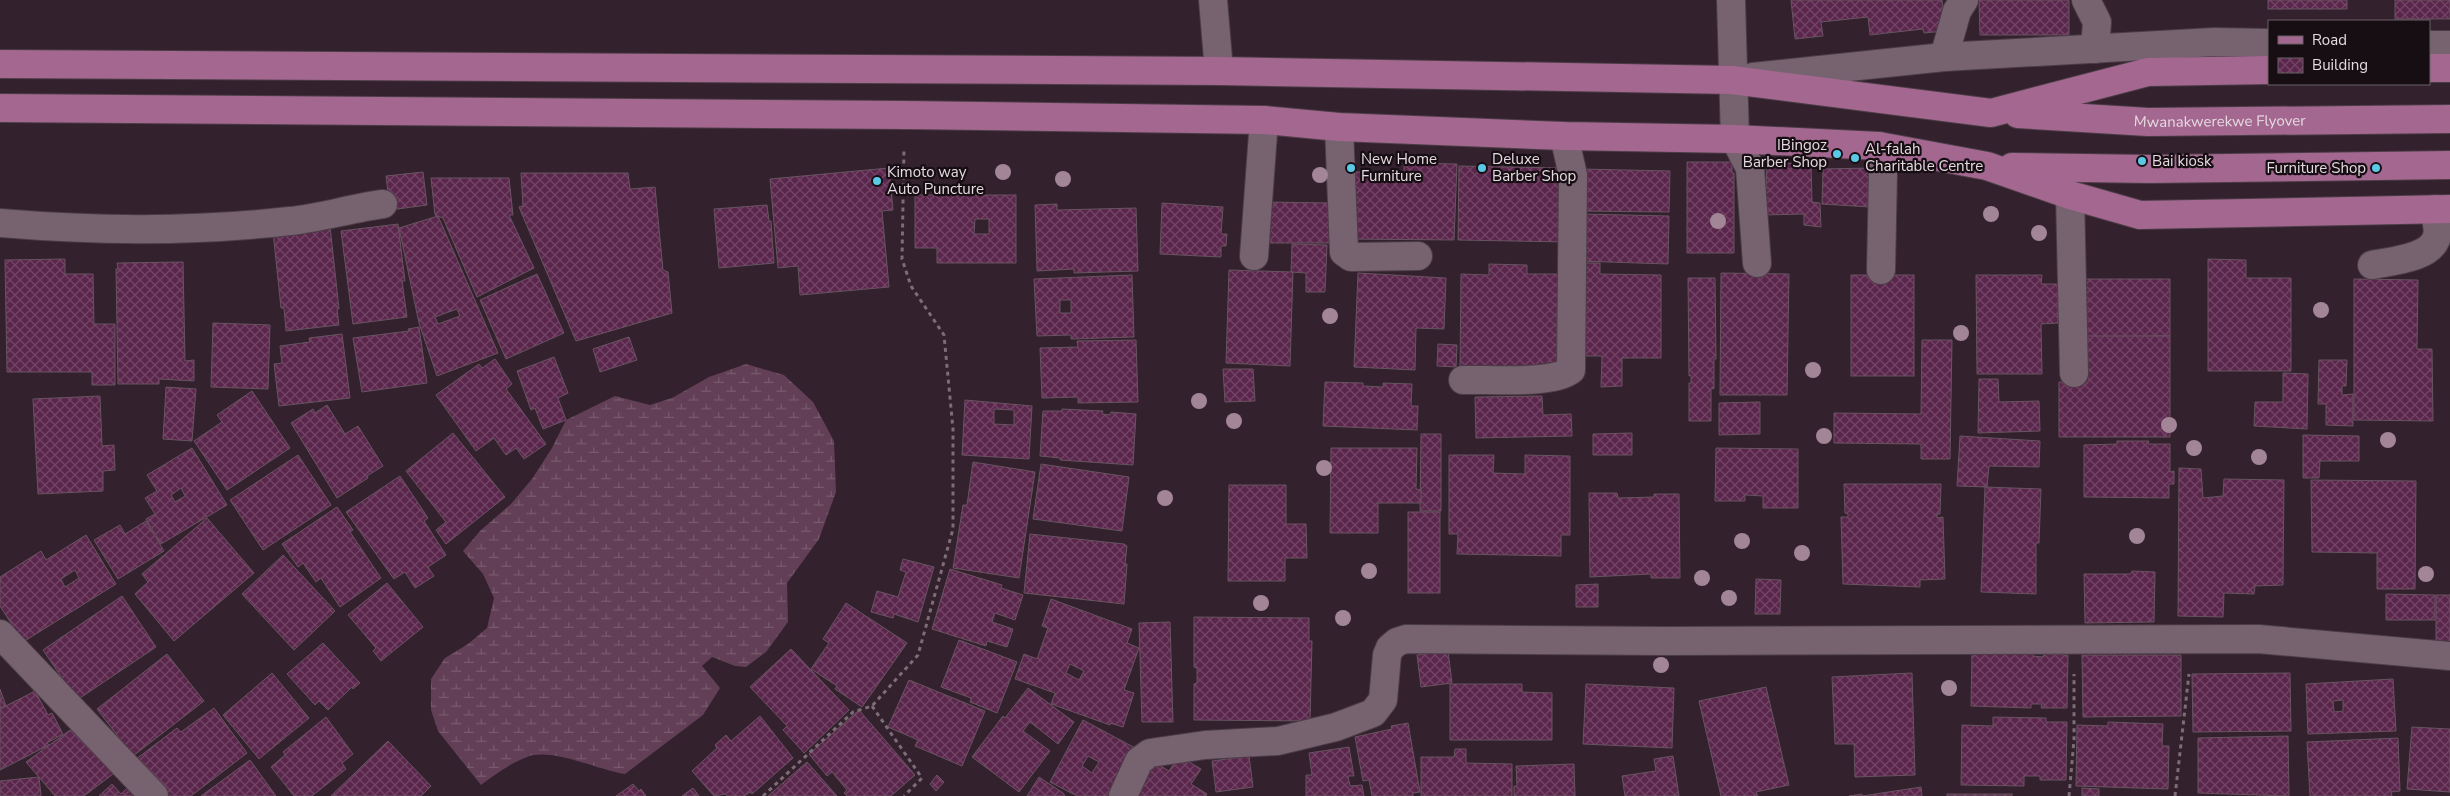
<svg xmlns="http://www.w3.org/2000/svg" width="2450" height="796" font-family="'Nunito Sans',sans-serif">
<style>
.wetland{fill:url(#wetland-marsh)}
.building{fill:url(#building-cross-hatch);stroke:#685461;fill-rule:evenodd}
.lines{fill:none;stroke-linecap:round;stroke-linejoin:round}
.minor-casing{stroke:#4b3d46;stroke-width:30}
.major-casing{stroke:#4b3d46;stroke-width:30}
.path{stroke:#7c6d77;stroke-width:3;stroke-dasharray:4 4;stroke-linecap:butt}
.minor{stroke:#776370;stroke-width:28}
.major{stroke:#a36790;stroke-width:28}
.tree{fill:#a28697}
.poi-dot{fill:#5bc8e6;stroke:#160e13;stroke-width:2}
.labels{text-anchor:middle;dominant-baseline:central;stroke-width:4.5;stroke-linejoin:round;paint-order:stroke}
.street-label{font-size:15px;fill:#e6dae1;stroke:#160e13}
.poi-label{font-size:15px;fill:#e6dae1;stroke:#160e13;text-anchor:start}
</style>
<defs>
<pattern id="wetland-marsh" width="20" height="14" patternUnits="userSpaceOnUse" patternTransform="scale(1.25)"><rect width="20" height="14" fill="#623f56"/><path d="M1 5h8M5 5V1M11 12h8M15 12V8" fill="none" stroke="#785a6e"/></pattern>
<pattern id="building-cross-hatch" width="8" height="8" patternUnits="userSpaceOnUse" patternTransform="scale(1.25)"><rect width="8" height="8" fill="#5b264c"/><path d="M0 0l8 8M0 8l8-8" fill="none" stroke="#734566"/></pattern>
</defs>
<rect width="100%" height="100%" fill="#33212d"/>
<path class="wetland" d="M746,364l38,11 29,27 21,39 2,51 -17,47 -32,44 1,39 -22,30 -20,15 -11,-1 -23,-9 -10,9 18,22 -17,27 -78,59c-27,-4 -74,-27 -98,-17 -16,6 -33,18 -46,28l-43,-54 -7,-21v-31l14,-21 23,-14 19,-16 7,-30 -11,-24 -20,-23 17,-20 31,-27 21,-25 20,-31 14,-28 49,-24 35,9 22,-7 37,-21z"/>
<g class="building">
<path d="M1791,0h151l3,31 -21,2 -1,-4 -53,6 -2,-18 -47,5 2,14 -28,3z"/>
<path d="M1979,0h90v35h-89z"/>
<rect x="2268" y="0" width="79" height="9"/>
<rect x="2395" y="0" width="55" height="19"/>
<path d="M1687,162h45v11h2v80h-47z"/>
<path d="M1404,163l53,1 -3,76 -106,-1 1,-67h55z"/>
<path d="M1767,163l44,1 1,38 8,1 1,24 -17,-2v-11l-39,1z"/>
<path d="M1459,166l100,2v22l9,1 -2,51 -108,-2z"/>
<path d="M889,168l4,42 -11,1 7,76 -89,8 -2,-29 -20,2 -8,-89z"/>
<path d="M1870,168v39l-48,-3 1,-35z"/>
<path d="M1581,169l89,2 -1,41 -89,-1z"/>
<path d="M423,172l4,33 -37,5 -4,-34z"/>
<path d="M521,173h107l2,16 25,-2 8,83 5,2 4,41 -96,28 -57,-134 4,-1z"/>
<path d="M431,178h78l4,37h-4l25,53 -57,29 -34,-79 -8,-3z"/>
<path d="M915,195h101v68h-79v-15h-22zM975,219h14v15h-15z"/>
<path d="M1265,202l65,1v40h-65z"/>
<path d="M1162,203l61,4 -2,27h6l-1,12h-5v11l-61,-3z"/>
<path d="M1057,204v6l79,-2 2,63 -64,2v-4l-37,2 -2,-66z"/>
<path d="M767,205l2,16h2l3,42 -55,5 -5,-59z"/>
<path d="M1580,214l89,2 -1,48 -90,-3z"/>
<path d="M438,216l60,137 -61,23 -18,-53 -20,-95zM457,309l3,7 -22,8 -3,-7z"/>
<path d="M398,224l7,57h-3l5,36 -54,7 -12,-93z"/>
<path d="M330,226l9,83h-2l2,16 -53,6 -2,-23h-3l-8,-76z"/>
<path d="M1292,244l35,1 -2,47h-19v-19l-15,-1z"/>
<path d="M65,259v15h28l1,50h21v61h-23v-13h-85l-2,-112z"/>
<path d="M2208,259l38,1v18h45v93h-83z"/>
<path d="M183,262l2,99 9,-1v21l-35,-2v5h-41l-2,-115h2l-1,-6z"/>
<path d="M1579,263h21v11l61,1v83h-39v28l-21,1 1,-31h-24z"/>
<path d="M1489,264l38,1v9h31l-2,99 -96,-2 1,-97 28,1z"/>
<path d="M1229,270l64,2 -3,94 -64,-3z"/>
<path d="M1358,273l88,5 -2,51 -28,-1 -1,42 -61,-3z"/>
<path d="M1721,273l68,1 -2,121h-67z"/>
<path d="M537,274l27,59 -58,26 -26,-59z"/>
<path d="M1132,275l2,62 -63,2v-4l-34,1 -3,-57zM1060,300h11v13h-11z"/>
<rect x="1851" y="275" width="63" height="101"/>
<path d="M1976,275h66l-1,9h17v39l-17,1 1,50h-65z"/>
<path d="M1688,278h27l1,81h-2v30l-3,-1v33h-22v-38h2v-8l-2,1z"/>
<path d="M2079,279h91v57l-91,1z"/>
<path d="M2354,279l64,1 -1,69h15l1,72 -79,-1z"/>
<path d="M213,323l57,2 -2,64 -57,-2z"/>
<path d="M419,327l8,56 -65,9 -9,-54 56,-7 -1,-2z"/>
<path d="M342,334l8,64 -71,8 -5,-42 8,-1 -2,-17 30,-4 -1,-4z"/>
<path d="M2080,336h90v101h-111v-55h21z"/>
<path d="M629,337l8,23 -37,12 -7,-23z"/>
<path d="M1136,340l2,62 -60,1v-6l-36,1 -2,-50 38,-1 -1,-6z"/>
<path d="M1922,340h30l-2,119h-29v-15l-87,-1v-30l87,1z"/>
<path d="M1438,344l19,1 -1,22 -19,-1z"/>
<path d="M554,357l14,36 -10,5 8,22 -23,9 -8,-21 -4,2 -14,-39z"/>
<path d="M495,359l17,25 -6,5 40,55 -22,15 -8,-11 -10,7 -12,-17 -18,13 -40,-56 43,-31 3,4z"/>
<path d="M2319,360h28l-1,26h-4v9l11,-1v32l-27,-1v-21h-8z"/>
<path d="M1223,369h30l2,32 -30,1z"/>
<path d="M2283,373l25,1 -1,55 -53,-3 1,-24h28z"/>
<path d="M1979,379h19l1,23 40,-1 1,30 -62,2z"/>
<path d="M1325,382l38,1v3l20,1v-4l29,1 -1,22h7l-1,24 -94,-4z"/>
<path d="M166,387l30,2 -4,52 -29,-2z"/>
<path d="M252,391l38,57 -63,42 -33,-49 28,-19 -5,-7z"/>
<path d="M100,396l2,50 12,-1 1,25 -12,1v20l-65,3 -5,-95z"/>
<path d="M1542,396l1,19 28,-1 1,22 -96,2 -1,-41z"/>
<path d="M965,400l67,6 -3,53 -67,-4zM994,409l20,1v15l-20,-1z"/>
<path d="M1760,402v32l-41,1v-32z"/>
<path d="M327,405l18,29 13,-8 25,40 -16,10 1,2 -31,20 -46,-75 22,-14 2,4z"/>
<path d="M1062,409l41,2 -1,3 8,1 1,-3 25,2 -3,51 -73,-5v-2l-20,-2 3,-45h19z"/>
<path d="M453,433l52,64 -59,47 -10,-14 10,-8 -40,-51z"/>
<path d="M1632,433v22h-39v-21z"/>
<path d="M1421,434h20v77h-21z"/>
<path d="M2303,435l56,1v25h-39l-1,17h-16z"/>
<path d="M1960,436l80,5 -1,26 -50,-1 -2,21 -30,-1z"/>
<path d="M2117,441h32l-1,3h22v28l4,-1v13h-5v14l-85,-1v-52l33,-1z"/>
<path d="M192,448l35,57 -66,39 -15,-25 9,-5 -10,-16 12,-7 -10,-16zM181,488l4,8 -10,6 -4,-7z"/>
<path d="M1331,448h86l-1,41 5,1v13h-43v30h-48z"/>
<path d="M1716,448l82,1v59h-35v-12l-18,-1v6h-30z"/>
<path d="M298,455l33,50 -68,45 -33,-50z"/>
<path d="M1449,455h45l-1,18 32,1v-19l45,1v79h-9v21l-104,-2 1,-20h-9z"/>
<path d="M973,462l62,10 -16,106 -66,-10 10,-63h4z"/>
<path d="M1041,464l88,13 -7,54 -89,-12z"/>
<path d="M2179,468l22,1 2,29 20,-2 1,-17 60,1 -1,105 -28,1 -1,8 -30,-1 -1,24 -45,-1z"/>
<path d="M400,476l28,42 -4,3 22,34 -18,12 6,9 -19,12 -10,-16 -11,7 -48,-67z"/>
<path d="M2311,480l105,1 -1,108h-38v-36l-65,-1z"/>
<path d="M1844,484h97l-1,30h-3v4l6,-1 2,62 -25,1v7l-77,-3 -2,-67h7v-3l-3,-1z"/>
<path d="M1229,485h57v39h20l1,34h-22v23h-57z"/>
<path d="M1985,487l56,2 -2,54h-3v51l-55,-2z"/>
<path d="M1589,493h28l1,5 36,-1v-3h25l1,84h-29v-4l-61,3z"/>
<path d="M337,507l16,23 -3,2 31,46 -41,29 -19,-29 -5,4 -13,-19 -5,4 -16,-23z"/>
<rect x="1408" y="512" width="32" height="81"/>
<path d="M207,518l47,55 -80,68 -39,-47 13,-12 -6,-8z"/>
<path d="M146,521l18,30 -46,28 -24,-39 26,-15 5,9z"/>
<path d="M1030,534l94,10 3,2 -2,18h2l-3,40 -100,-11z"/>
<path d="M86,535l30,49 -93,58 -23,-36v-29l41,-26 5,9zM75,570l4,8 -14,9 -4,-8z"/>
<path d="M283,555l52,56 -41,39 -52,-56z"/>
<path d="M903,559l31,8 -16,55 -24,-8 -1,4 -22,-6 6,-21 21,6 8,-25 -6,-2z"/>
<path d="M950,569l52,16 -1,3 22,7 -8,25 -20,-7 -3,9 21,7 -6,18 -20,-6 -1,5 -54,-17z"/>
<path d="M2132,571l23,1 -1,50 -69,1 -1,-49h46z"/>
<path d="M1756,579l25,1 -1,34h-25z"/>
<path d="M387,583l36,44 -42,34 -8,-10 3,-3 -28,-33z"/>
<path d="M1598,584v23h-22v-22z"/>
<path d="M2386,594l49,1v25h-49z"/>
<rect x="2436" y="595" width="14" height="47"/>
<path d="M122,596l34,51 -79,53 -34,-50z"/>
<path d="M1051,599l81,30 -5,14 12,5 -15,42 10,3 -11,34 -13,-4v2l-59,-21 4,-11 -40,-14 9,-25 13,5 11,-31 -6,-2zM1070,664l14,7 -5,9 -13,-7z"/>
<path d="M846,603l61,40 -45,64 -27,-18 2,-3 -26,-17 18,-26 -6,-4z"/>
<path d="M1194,617l115,1v23h3l-2,80 -116,-1v-36l3,-1v-15l-3,-1z"/>
<path d="M1170,622l3,100h-31l-3,-99z"/>
<path d="M959,640l58,22 -20,51 -27,-11 1,-4 -30,-11z"/>
<path d="M323,643l37,40 -7,6 -1,-2 -24,23 -9,-9 -4,4 -28,-31z"/>
<path d="M791,649l58,61 -45,43 -21,-23 4,-4 -37,-39z"/>
<path d="M1448,651l4,32 -31,4 -4,-32z"/>
<path d="M1972,652l61,2v2l10,1 1,-3 24,1 -1,53h-26l1,-4h-11v4l-60,-2z"/>
<path d="M167,654l37,47 -71,55 -36,-47z"/>
<path d="M2082,655h99v61l-98,1z"/>
<path d="M272,673l37,45 -50,41 -36,-44z"/>
<path d="M1912,673l3,102 -60,2 -1,-33h-19l-3,-67z"/>
<path d="M2290,673l1,58 -98,1 -1,-58z"/>
<path d="M2393,679l3,52 -88,3 -2,-50zM2343,700v11l-9,1 -1,-11z"/>
<path d="M909,680l76,31 -23,55 -47,-20 3,-6 -30,-13z"/>
<path d="M1450,684h72v8l30,1v47h-102z"/>
<path d="M1586,684l88,4 -2,60 -89,-4z"/>
<path d="M1766,687l23,98 -33,7 2,4h-37l-22,-95z"/>
<path d="M1028,688l46,34 -16,22 -28,-22 -7,9 27,20 -31,41 -47,-35 31,-41 2,2z"/>
<path d="M0,689l6,17 -6,2z"/>
<path d="M35,691l13,24 4,-2 11,21 -16,9 2,2 -49,25v-61z"/>
<path d="M214,708l33,45 -56,43h-29l-26,-37 41,-31 4,4z"/>
<path d="M859,710l56,65 -24,21h-44l-3,-3 3,-3 -15,-18 -5,4 -18,-22z"/>
<path d="M760,716l33,42 -41,36 -2,-2 -5,4h-18l-2,-2 -11,2 -22,-25 25,-23 -2,-3 11,-10 5,6z"/>
<path d="M326,717l27,37 -11,9 4,6 -34,27h-18l-23,-29 14,-12 -2,-3z"/>
<path d="M1993,717l53,1v4h21l-1,58h-26v-4h-16v10l-63,-1 1,-60 31,1z"/>
<path d="M1083,720l54,29 -25,47h-35l-27,-14zM1088,756l11,6 -7,11 -10,-7z"/>
<path d="M2108,722l55,2 -1,22h7l-1,43 -92,-3 1,-61 31,1z"/>
<path d="M1408,723l12,69 -7,1v3h-41l-3,-16 -6,1 -8,-44 37,-8 -1,-3z"/>
<path d="M77,725l36,49 -29,22h-29l-29,-34z"/>
<path d="M2412,727l38,2v63l-43,-3z"/>
<path d="M2288,736l1,60 -91,-3v-55z"/>
<path d="M2398,738l2,53 -9,1 1,4h-82l-3,-54z"/>
<path d="M388,741l43,45 -10,10h-90z"/>
<path d="M1349,747l5,29h-6l2,10 12,-1 2,11h-58v-21h6l-3,-22z"/>
<path d="M1455,749h11v14l46,1v32h-91v-39h33z"/>
<path d="M1179,756l22,13 -10,15 16,10 -1,2h-77l22,-36 18,11z"/>
<path d="M1249,756l4,31 -37,5 -4,-31z"/>
<path d="M1673,756l6,40h-54l-3,-20 34,-5 -2,-12z"/>
<path d="M250,760l26,36h-75l26,-19z"/>
<path d="M807,762l30,34h-69z"/>
<path d="M1574,764l1,32h-61v-10h3l-1,-20z"/>
<path d="M937,775l7,7 -8,9 -6,-7z"/>
<path d="M39,777l2,19h-41v-15z"/>
<path d="M1039,777l24,16 2,3h-38z"/>
<path d="M112,784l9,10 8,-8 10,10h-40z"/>
<path d="M633,784l6,7 2,-2 5,7h-30z"/>
<path d="M1921,787l1,9h-73l13,-2v2z"/>
<path d="M693,788l6,8h-17z"/>
<path d="M2082,788l17,1v7h-17z"/>
<rect x="1947" y="794" width="65" height="2"/>
</g>
<g class="lines">
<defs>
<g id="minor">
<path d="M1213,0l6,71"/>
<path d="M1731,0l4,139 15,29 7,95"/>
<path d="M2086,0l11,22 -2,27"/>
<path d="M2429,45h21"/>
<path d="M1944,57l13,-46 7,-11"/>
<path d="M1753,77l191,-20 270,-15 55,1"/>
<path d="M1339,127l5,125 7,5 67,-1"/>
<path d="M1879,146l4,26 -2,98"/>
<path d="M2070,195l4,178"/>
<path d="M0,223c95,8 194,9 290,-2 31,-3 62,-13 93,-17"/>
<path d="M1254,256l10,-136"/>
<path d="M2372,265c18,-4 60,-6 65,-29 2,-7 -2,-19 -2,-27"/>
<path d="M1463,380c25,-1 89,5 108,-10l2,-195 -9,-39"/>
<path d="M0,634l154,162"/>
<path d="M1123,796l16,-35 11,-8 55,-8 73,-4 58,-14 37,-14 10,-13 4,-45 3,-7 7,-6 9,-3 261,2 591,-2 192,17"/>
</g>
<g id="major">
<path d="M0,64l1219,7 513,9 259,33 157,-41 121,-2"/>
<path d="M2429,68h21"/>
<path d="M0,108l905,7 359,5 75,7 225,9 171,3 144,7 108,20 83,29 70,20 310,-6"/>
<path id="s1" d="M2018,114l130,8 302,-3"/>
<path d="M2012,167l137,2 301,-4"/>
</g>
</defs>
<use href="#minor" class="minor-casing"/>
<use href="#major" class="major-casing"/>
<g class="path">
<path d="M872,706l50,72 -18,18"/>
<path d="M763,796l90,-84 19,-6 46,-51 35,-126v-100l-9,-94 -33,-49 -9,-27 2,-111"/>
<path d="M2069,796l5,-56v-66"/>
<path d="M2175,796l14,-122"/>
</g>
<use href="#minor" class="minor"/>
<use href="#major" class="major"/>
</g>
<g class="tree">
<circle cx="1003" cy="172" r="8"/>
<circle cx="1320" cy="175" r="8"/>
<circle cx="1063" cy="179" r="8"/>
<circle cx="1991" cy="214" r="8"/>
<circle cx="1718" cy="221" r="8"/>
<circle cx="2039" cy="233" r="8"/>
<circle cx="2321" cy="310" r="8"/>
<circle cx="1330" cy="316" r="8"/>
<circle cx="1961" cy="333" r="8"/>
<circle cx="1813" cy="370" r="8"/>
<circle cx="1199" cy="401" r="8"/>
<circle cx="1234" cy="421" r="8"/>
<circle cx="2169" cy="425" r="8"/>
<circle cx="1824" cy="436" r="8"/>
<circle cx="2388" cy="440" r="8"/>
<circle cx="2194" cy="448" r="8"/>
<circle cx="2259" cy="457" r="8"/>
<circle cx="1324" cy="468" r="8"/>
<circle cx="1165" cy="498" r="8"/>
<circle cx="2137" cy="536" r="8"/>
<circle cx="1742" cy="541" r="8"/>
<circle cx="1802" cy="553" r="8"/>
<circle cx="1369" cy="571" r="8"/>
<circle cx="2426" cy="574" r="8"/>
<circle cx="1702" cy="578" r="8"/>
<circle cx="1729" cy="598" r="8"/>
<circle cx="1261" cy="603" r="8"/>
<circle cx="1343" cy="618" r="8"/>
<circle cx="1661" cy="665" r="8"/>
<circle cx="1949" cy="688" r="8"/>
</g>
<g class="poi-dot">
<circle cx="1837" cy="154" r="5"/>
<circle cx="1855" cy="158" r="5"/>
<circle cx="2142" cy="161" r="5"/>
<circle cx="1351" cy="168" r="5"/>
<circle cx="1482" cy="168" r="5"/>
<circle cx="2376" cy="168" r="5"/>
<circle cx="877" cy="181" r="5"/>
</g>
<g class="labels">
<g class="street-label">
<text stroke="none"><textPath href="#s1" startOffset="202">Mwanakwerekwe Flyover</textPath></text>
</g>
<g class="poi-label">
<text x="1827" y="145" text-anchor="end">IBingoz<tspan x="1827" dy="17">Barber Shop</tspan></text>
<text x="1865" y="149">Al-falah<tspan x="1865" dy="17">Charitable Centre</tspan></text>
<text x="1361" y="159">New Home<tspan x="1361" dy="17">Furniture</tspan></text>
<text x="1492" y="159">Deluxe<tspan x="1492" dy="17">Barber Shop</tspan></text>
<text x="2152" y="161">Bai kiosk</text>
<text x="2366" y="168" text-anchor="end">Furniture Shop</text>
<text x="887" y="172">Kimoto way<tspan x="887" dy="17">Auto Puncture</tspan></text>
</g>
</g>
<rect x="2268" y="20" width="162" height="65" fill="#160e13" stroke="#696065"/>
<rect x="2278" y="36" width="25" height="8" fill="#a36790" stroke="#696065"/>
<text x="2312" y="45" font-size="15" fill="#e6dae1">Road</text>
<rect x="2278" y="58" width="25" height="15" fill="url(#building-cross-hatch)" stroke="#696065"/>
<text x="2312" y="70" font-size="15" fill="#e6dae1">Building</text>
</svg>
